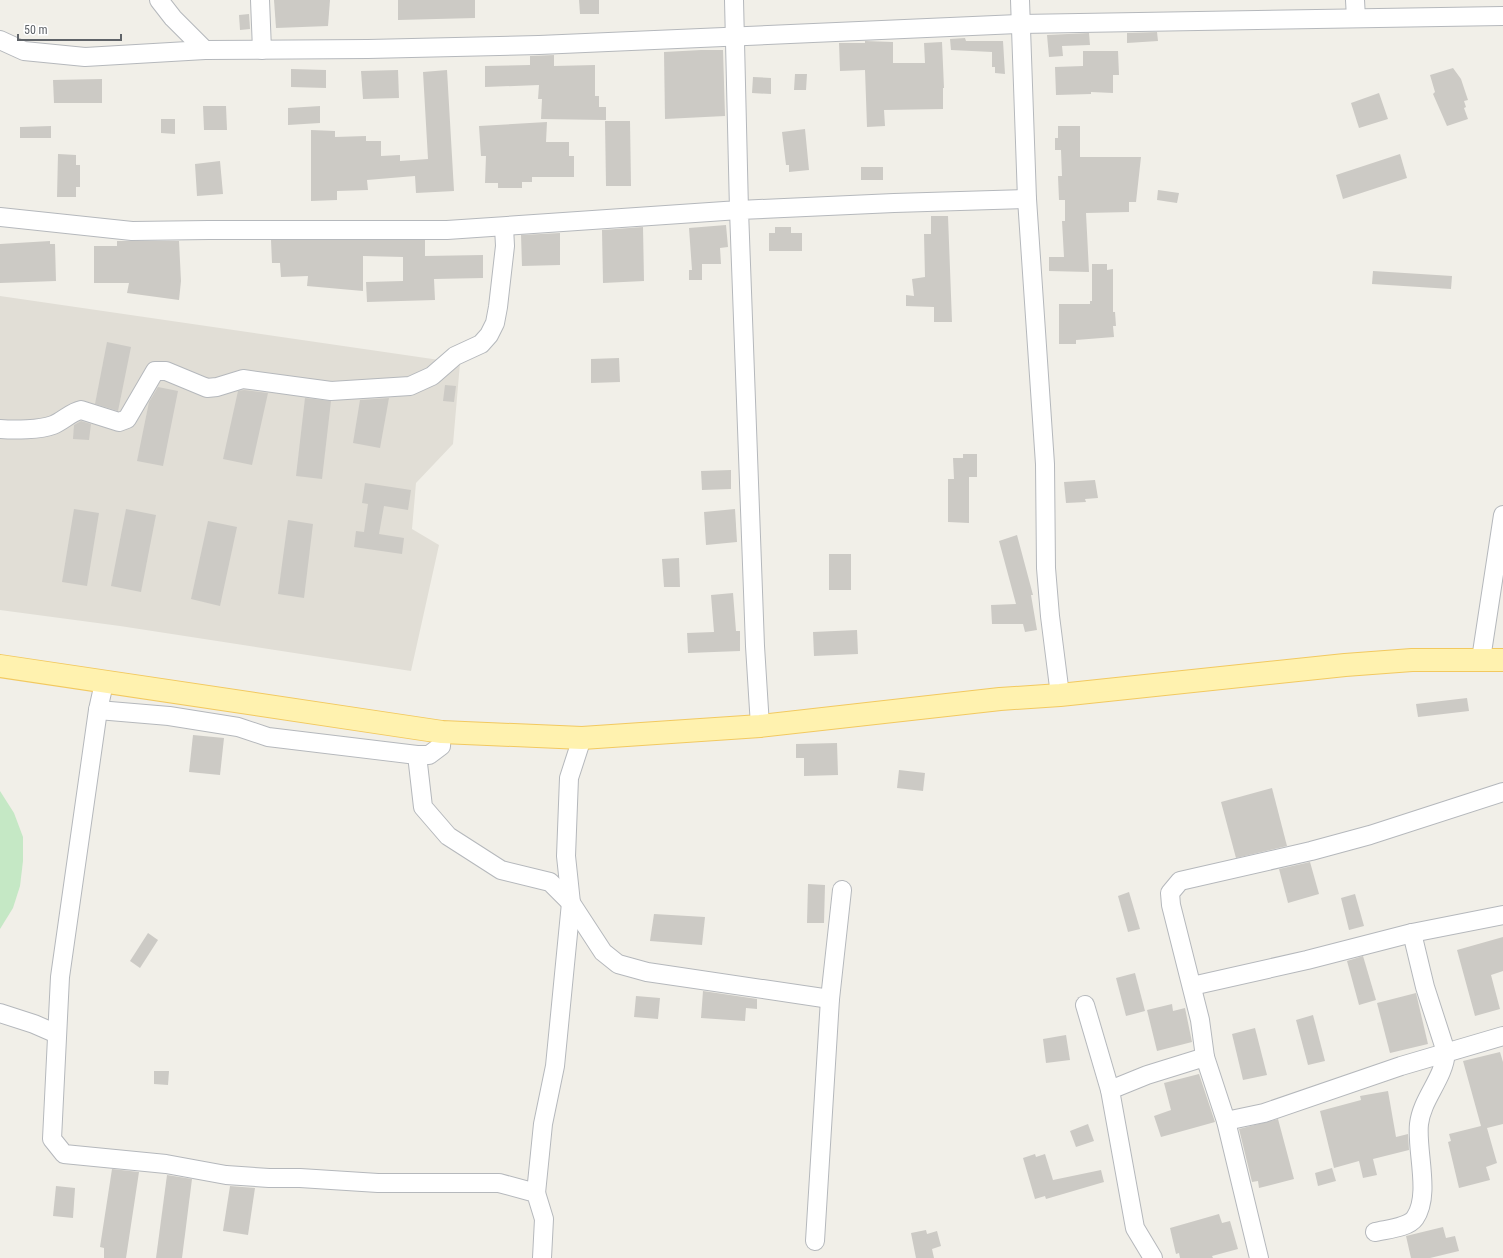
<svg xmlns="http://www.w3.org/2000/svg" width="1503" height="1258" font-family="'Roboto Condensed',sans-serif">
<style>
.education{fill:#e1ded6}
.pitch{fill:#c5e8c5}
.building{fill:#cccac5}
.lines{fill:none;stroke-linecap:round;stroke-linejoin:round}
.minor-casing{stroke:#b5b8bc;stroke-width:20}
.major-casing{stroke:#f2c960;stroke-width:24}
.minor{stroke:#fff;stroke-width:18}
.major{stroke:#fff2af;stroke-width:22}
</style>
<rect width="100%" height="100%" fill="#f1efe8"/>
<path class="education" d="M0,296l460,67 -7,81 -37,39 -4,46 27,16 -28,126 -291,-45 -120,-16z"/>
<path class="pitch" d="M0,791l14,22 9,24v24l-3,25 -7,22 -13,21z"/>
<g class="building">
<path d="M274,0h56l-2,26 -52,2z"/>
<path d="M398,0h77v18l-77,2z"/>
<path d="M579,0h20v14h-19z"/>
<path d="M249,14l1,15 -10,1 -1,-15z"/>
<path d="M1157,32l1,9 -31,2v-10z"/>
<path d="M1089,33l1,12 -28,1 1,10 -14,1 -2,-22z"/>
<path d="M965,38l1,3h37l2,33 -10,-1v-6h-3v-15l-41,-2 -1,-11z"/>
<path d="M865,41l28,1v21h32l-1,-20 18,-1 2,46h-1v21l-59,1 1,16 -18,1 -2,-57 -25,1 -1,-28h26z"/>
<path d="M701,50h22l2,66 -60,3 -1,-67z"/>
<path d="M1083,51h35l1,24h-6v18l-22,-1v2l-35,1 -1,-28 28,-1z"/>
<path d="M554,55v11l41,-1v31h4v11h7v13l-65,-1 1,-20h-4l1,-14 -54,2v-21l45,-1v-9z"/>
<path d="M1453,68l8,11 7,21 -4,1 2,6 -2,1 4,11 -21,7 -14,-32 2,-2 -5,-17z"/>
<path d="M291,69l35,1v18l-35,-1z"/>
<path d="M398,70l1,28 -36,1 -2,-28z"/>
<path d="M447,70l7,121 -38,2 -1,-17 -48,4 1,10 -31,1v9l-26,1v-71l24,1v6l31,-1v5h15v15l19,-1v6l28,-2 -5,-87z"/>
<path d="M795,74h12l-1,16h-12z"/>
<path d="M753,77l18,1v16l-19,-1z"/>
<path d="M102,79v24h-48l-1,-23z"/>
<path d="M1379,93l9,26 -29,9 -8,-25z"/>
<path d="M203,106h23l1,24h-23z"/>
<path d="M320,106v17l-32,2v-17z"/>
<path d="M161,119h14v15l-14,-1z"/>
<path d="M605,121h25l1,65h-25z"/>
<path d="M547,122l-1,20h23v14h5v21h-42v5h-10v6h-24v-5h-13l1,-27h-5l-2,-30z"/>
<path d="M51,126v12h-31v-11z"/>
<path d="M1058,126h22v31h61l-5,45h-7v10l-43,1 3,59 -40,-1v-14h15l-2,-36h3v-21h-6l-1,-24h4l-1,-26h-6v-12h3z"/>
<path d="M805,129l4,41 -20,2v-7h-3l-4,-33z"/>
<path d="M58,154l18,1v10h4v22h-4v10h-19z"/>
<path d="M1400,154l7,24 -64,21 -7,-24z"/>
<path d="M220,161l3,33 -26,2 -2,-32z"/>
<rect x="861" y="167" width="22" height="13"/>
<path d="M1158,190l21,3 -2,10 -20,-3z"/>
<path d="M931,216h17l4,106h-18v-15l-28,-1v-11l8,1 -2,-17 13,-2 -1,-43h7z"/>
<path d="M726,225l2,22 -8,1 1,16h-19v16h-13v-10h3l-3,-42z"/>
<path d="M643,227l1,54 -41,2 -1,-53z"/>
<path d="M775,227h16v6h11v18h-33v-18h6z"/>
<path d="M560,233v32l-38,1 -1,-31z"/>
<path d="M271,240h154v16l58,-1v23l-49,1 1,21 -68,2 -1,-20 37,-1v-24l-40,-1v35l-56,-5 1,-10 -27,1 -1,-14h-8z"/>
<path d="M50,241v3h5l1,37 -56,2v-39z"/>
<path d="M117,241h62l2,40 -2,19 -52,-7 2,-10h-35v-37h23z"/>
<path d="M1092,264h15v6l6,-1v43h2l1,14h-3l1,11 -38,3v4h-17v-40h31v-3h2z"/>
<path d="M1373,271l79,5 -1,13 -79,-5z"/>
<path d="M107,342l24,5 -13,64 -23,-7z"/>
<path d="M619,358l1,24 -29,1v-24z"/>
<path d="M445,385l11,1 -2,16 -11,-1z"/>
<path d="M158,387l20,4 -15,75 -26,-5 12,-59z"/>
<path d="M244,390l24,3 -16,72 -29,-6 15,-68z"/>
<path d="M305,398l26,3 -9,78 -26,-3z"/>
<path d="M389,398l-9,50 -27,-5 7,-43z"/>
<path d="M81,421l10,3 -2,16 -16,-1 1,-14z"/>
<path d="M963,454h14v23h-8v46l-21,-1v-43h6l-1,-21h10z"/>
<path d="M731,470v19l-29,1 -1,-19z"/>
<path d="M1095,480l3,18 -13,1 1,3 -20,1 -2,-21z"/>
<path d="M365,483l46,7 -3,20 -24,-4 -5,28 25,4 -2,16 -48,-7 2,-16 8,1 4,-28 -6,-1z"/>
<path d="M74,509l25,4 -12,73 -25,-4z"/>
<path d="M126,509l30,6 -15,77 -30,-6z"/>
<path d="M735,509l2,33 -31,3 -2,-33z"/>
<path d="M288,520l25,4 -9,74 -26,-4z"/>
<path d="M208,521l29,6 -17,79 -29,-7z"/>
<path d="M1017,535l16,60h-2l6,35 -12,2 -2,-8h-31l-1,-19 25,-1 -17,-63z"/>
<rect x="829" y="554" width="22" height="36"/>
<path d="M679,558l1,29h-16l-2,-28z"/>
<path d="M733,593l3,38h4v20l-52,2 -1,-20 27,-1 -3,-37z"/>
<path d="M857,630l1,24 -44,2 -1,-24z"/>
<path d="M1467,698l2,13 -51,6 -2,-13z"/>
<path d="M193,735l31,3 -4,37 -31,-3z"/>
<path d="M837,743l1,32 -34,1v-18h-8v-14z"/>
<path d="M899,770l26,3 -2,18 -26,-3z"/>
<path d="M1272,788l15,58 -51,12 -15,-56z"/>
<path d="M1310,862l9,32 -31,9 -9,-34z"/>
<path d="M808,884l17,1 -1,38h-17z"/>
<path d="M1129,892l11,37 -12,3 -10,-36z"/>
<path d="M1355,894l9,32 -15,4 -8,-32z"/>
<path d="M654,914l51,3 -3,28 -52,-4z"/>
<path d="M148,933l10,7 -18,28 -10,-7z"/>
<path d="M1503,937v34l-12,4 9,34 -25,7 -18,-66z"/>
<path d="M1363,956l13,44 -17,5 -12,-44z"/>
<path d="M1135,973l10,38 -19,5 -10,-38z"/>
<path d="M703,991l54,8v10l-11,-1 -1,13 -44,-3z"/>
<path d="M1416,993l12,51 -38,9 -13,-50z"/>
<path d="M636,996l24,2 -2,21 -24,-2z"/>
<path d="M1172,1004l1,7 12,-3 7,34 -35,9 -10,-41z"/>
<path d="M1313,1015l12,46 -17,4 -12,-45z"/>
<path d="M1255,1028l12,47 -24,5 -11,-46z"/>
<path d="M1066,1035l4,25 -24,3 -3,-24z"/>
<path d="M1500,1052l3,10v62l-16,4 10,35 -11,4 4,13 -31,8 -11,-46 3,-1 -2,-7 32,-8 -18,-65z"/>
<path d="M154,1071h15l-1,14 -14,-1z"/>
<path d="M1199,1074l16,48 -54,15 -7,-21 17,-6 -7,-27z"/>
<path d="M1388,1091l8,46 12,-3 1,16 -36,9 4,16 -14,3 -4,-17 -25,7 -14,-57 41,-11 -1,-4z"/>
<path d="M1278,1119l16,60 -35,9 -1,-7 -6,1 -13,-53z"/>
<path d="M1088,1124l6,17 -18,6 -6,-16z"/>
<path d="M1035,1154l1,3 9,-3 8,26 48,-10 3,12 -58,17 -1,-3 -10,3 -12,-41z"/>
<path d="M1332,1168l4,13 -18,5 -3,-13z"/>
<path d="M112,1169l27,3 -13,86h-22v-10l-4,-1z"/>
<path d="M167,1175l25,4 -10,79h-26z"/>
<path d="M56,1186l19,2 -2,30 -20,-2z"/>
<path d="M230,1186l25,2 -7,47 -25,-4z"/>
<path d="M1219,1214l3,9 8,-2 8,28 -26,7 1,2h-33l-1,-5 -3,1 -6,-26z"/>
<path d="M1443,1227l3,11 9,-2 4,15 -29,7h-19l-5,-22z"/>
<path d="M926,1230l1,4 10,-3 4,15 -9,3 2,9h-18l-5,-25z"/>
</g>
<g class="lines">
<defs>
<g id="minor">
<path d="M159,0l14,18 32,32"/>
<path d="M260,0l2,50"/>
<path d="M1020,0l7,199 18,265 1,104 4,48 10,79"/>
<path d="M1355,0l1,18"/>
<path d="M0,40l24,11 61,6 120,-7 163,-1 171,-4 481,-21 483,-8"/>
<path d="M0,217l132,14 77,-1h238l292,-20 -5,-210"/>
<path d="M0,429c14,1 40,1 53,-4 10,-4 18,-13 28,-15l38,12 8,-3 28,-48h11l41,17 10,-1 26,-8 88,12 79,-5 22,-10 23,-20 26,-12 8,-9 6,-12 3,-16 7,-61 -1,-19"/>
<path d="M1481,659l22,-144"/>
<path d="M104,683l-6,27 -38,267 -8,162 12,15 102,10 60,11 43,3h31l78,5h121l37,10 8,26 -2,39"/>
<path d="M98,710l71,6 69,11 30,10 149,18h12l12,-9 1,-14"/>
<path d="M760,726l-5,-80 -16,-436 155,-7 133,-4"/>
<path d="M417,755l6,52 25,29 53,34 49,12 21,21 32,49 15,12 29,8 183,27"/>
<path d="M1192,986l115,-26 105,-27 91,-18"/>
<path d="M1085,1005l25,85"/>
<path d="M0,1013l34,11 23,10"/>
<path d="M1205,1057l-5,-37 -29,-115 -1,-12 10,-12 131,-30 59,-16 133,-43"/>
<path d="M1226,1121l38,-8 137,-47 102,-30"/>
<path d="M536,1193l7,-69 12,-58 16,-163 -5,-47 3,-78 13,-40"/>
<path d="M1375,1232c12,-3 33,-4 40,-14 16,-23 1,-68 4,-94 3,-26 25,-45 27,-72l-21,-65 -13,-54"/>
<path d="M815,1241l15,-242 12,-109"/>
<path d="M1153,1258l-18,-30 -25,-138 37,-15 58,-18 21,64 33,137"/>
</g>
<path id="major" d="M0,666l442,66 140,6 178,-12 240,-27 60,-4 285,-30 67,-5h91"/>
</defs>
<use href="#minor" class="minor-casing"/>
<use href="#major" class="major-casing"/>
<use href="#minor" class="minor"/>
<use href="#major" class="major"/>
</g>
<path d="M18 34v6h103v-6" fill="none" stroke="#5f6368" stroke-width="2"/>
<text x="24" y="34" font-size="12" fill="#5f6368" stroke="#ffffff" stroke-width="3" paint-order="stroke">50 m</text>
</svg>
